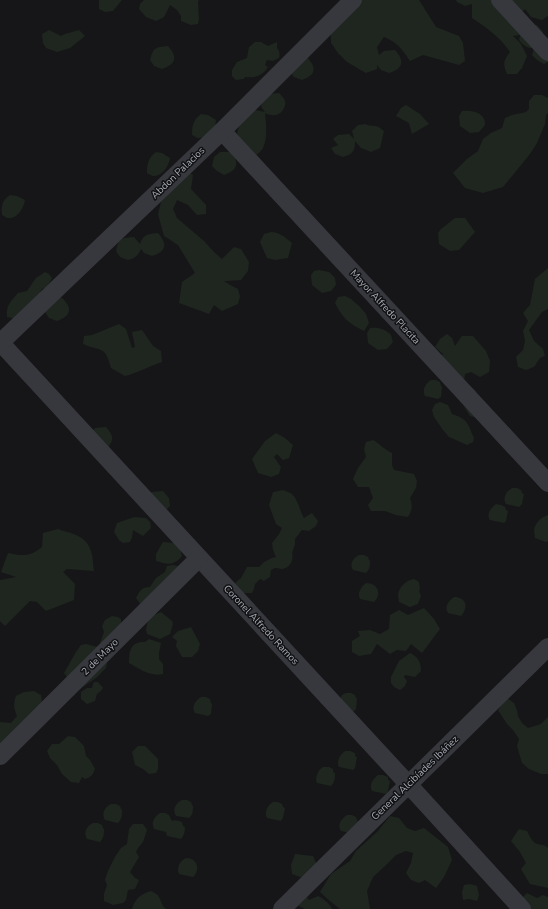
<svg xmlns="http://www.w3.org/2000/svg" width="548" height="909" font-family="'Nunito Sans',sans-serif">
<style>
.green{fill:#1e261f}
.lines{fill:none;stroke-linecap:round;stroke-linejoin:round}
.street{stroke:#37383d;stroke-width:18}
.labels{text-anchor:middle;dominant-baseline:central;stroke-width:3;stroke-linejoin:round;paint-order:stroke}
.street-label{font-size:10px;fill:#a8adb8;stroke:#111113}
</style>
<rect width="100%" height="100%" fill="#161618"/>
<g class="green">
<path d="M99,0h23l-9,11 -8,1 -6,-3z"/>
<path d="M144,0h55l-1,2 1,17 -1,5 -7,1 -10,-4v-5l-4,-6 -7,-5 -6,12 -8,4 -10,-4 -7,-8 1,-5z"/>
<path d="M350,0h69l17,27 23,9 4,7 2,18 -6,4 -36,-10 -13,6c-8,-12 -12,-18 -26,-24l-7,10 2,8 5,-4 11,-1c10,11 8,19 -6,23l-8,-3 -4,-5v4l-11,4 -19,-11 -9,-9 -7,-10 -1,-25z"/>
<path d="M456,0h92v16l-6,4 -11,-3 -6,-8 -3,3 4,14 11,-1 6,7v6l5,3v21l-4,2 -7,-4 -5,-5 2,-7c-6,1 -11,-3 -15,-8l1,-5 -7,1 8,8 6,12 -5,12 -5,6h-10c-4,-10 -4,-13 3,-22 -9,-14 -24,-25 -38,-34v-14l-7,2 -8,-4z"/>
<path d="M49,30l12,6 4,-2 14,-4 6,6 -15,12 -13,4 -11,-4 -3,-5 -1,-9z"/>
<path d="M255,42h6l7,4 9,-4v6c3,3 3,6 2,10l-6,3 -6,-1 -2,5 3,2c-5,9 -14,11 -23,10l-1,2 -8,1 -4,-4v-6l5,-8 10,-4 2,-11z"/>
<path d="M168,46c10,11 8,18 -6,23l-8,-3 -4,-6c3,-12 5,-13 18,-14z"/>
<path d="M307,57c10,11 9,18 -5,23l-8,-3 -5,-6z"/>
<path d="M279,93c2,2 5,5 6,8 2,7 -6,16 -13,14 -3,0 -5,-1 -7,-2 1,11 3,24 -2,35 -2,5 -10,9 -15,11l-8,-15 -3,-11 7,-20 11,-3 10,2 -4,-5c3,-13 5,-13 18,-14z"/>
<path d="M534,95h8l6,3v15l-2,2 -1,9 -8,19 -7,11 -27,33 -20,6 -18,-5 -12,-15 14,-14 11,-8 5,-12 8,-6 11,-5 3,-10 7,-3 14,-3 3,-3v-8z"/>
<path d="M406,105l14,9 9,10 -17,10 -3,-11 -13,-7 5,-8z"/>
<path d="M462,111c7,-1 18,0 22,8 1,2 1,4 1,6l-6,7 -9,1 -10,-7 -1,-10z"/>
<path d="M201,114l7,1 8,5 -1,6 -9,11 -8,1 -6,-3c0,-9 1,-15 9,-21z"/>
<path d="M365,124c9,4 10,-1 19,7l-4,17 -9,4 -10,-4 -6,-7c0,10 -2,13 -12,16l-8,-3 -4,-6 7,-3 -5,-6 5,-4 11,-1 5,5 -2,-8 6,-6z"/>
<path d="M156,152l6,1 8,5c-1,8 -8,19 -17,18 -1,0 -6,-3 -6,-3 0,-9 1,-15 9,-21z"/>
<path d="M220,152h10c10,10 8,18 -6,23l-7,-4 -5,-5 2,-9z"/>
<path d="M186,171l7,4 -2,14 15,16v9l-9,1 -9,-10 -11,-5 -4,9 4,9 27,23 11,12 7,6 12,-12 7,2 8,13 -1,9 -7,9 -13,1h-4l6,4 8,4 2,7 -2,8 -16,7 -8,-6 -5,9 -30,-11 3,-21 13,-9 -17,-28 -14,-9 -6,-22 4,-16z"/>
<path d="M10,195l7,1 8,4c-1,6 -5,14 -11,17 -2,1 -4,1 -7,1l-5,-3c-1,-9 0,-15 8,-20z"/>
<path d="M455,218h10l10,14 -16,18 -9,1 -11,-7 -1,-11 3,-4z"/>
<path d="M271,232c9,0 15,6 21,11l-4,15 -13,2 -8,-2 -7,-16 4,-8z"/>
<path d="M158,233c10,11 8,19 -6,23l-8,-3 -3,-4c-3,7 -6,9 -13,11l-8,-3 -4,-6c3,-13 5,-13 18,-14l6,7c3,-10 8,-10 18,-11z"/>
<path d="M548,268v41l-6,3 -13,18 5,11 9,8 2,7 -5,2 -6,9 -8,3 -8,-3 -2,-10 7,-7 2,-9 -2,-10 5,-10 -5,-8 7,-8 5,-26z"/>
<path d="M319,270l10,2 6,6 1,7 -5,6 -9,2 -10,-8 -1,-10 3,-4z"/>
<path d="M45,272l4,2 3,4 -2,4 -4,5 -4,2 -5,9 -21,21 -9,-2c-1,-13 4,-15 11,-24l9,-2 9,-13z"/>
<path d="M345,296l6,3 9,8 6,7 3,9 -5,8c-15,-7 -22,-14 -29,-28l3,-6z"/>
<path d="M52,298h10c11,10 9,18 -5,23l-8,-3 -4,-6z"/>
<path d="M119,324l7,5 6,19 3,-1 -3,-15 10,-2 11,16 8,5 1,11c-13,4 -24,11 -37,14l-14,-8c-6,-23 -9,-16 -28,-24l1,-8 8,-1z"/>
<path d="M370,328c9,-1 15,1 21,7l2,7 -6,7 -9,1 -10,-7 -1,-10z"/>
<path d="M447,334l5,4 3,8 7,-10h11l13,15 4,10 -1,11 -9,5 -9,-5 -6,2 -1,7 11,9 1,2 2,26 -8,-2 -8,-13 -27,-34 8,-15 -8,-7 5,-8z"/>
<path d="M431,380h5l4,2 1,4 1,1 -1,10 -3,2 -13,-3c-3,-6 0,-12 6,-16z"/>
<path d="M440,402l8,3 4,9c16,5 16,10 22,24l-1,4 -6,3 -18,-8 -6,-7 -9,-13 -2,-7 3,-6z"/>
<path d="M106,427c7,8 9,13 1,21l-17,-15 5,-5z"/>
<path d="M276,433l9,5 8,7 -4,13 -6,2 -6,-6 -3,3 7,10 -2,7 -8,3 -13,-4 -6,-14 13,-18z"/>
<path d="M373,440c7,4 12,10 19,13v12l2,5 20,4 3,7 -1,7 -6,10c3,8 2,12 -2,19l-12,-2 -11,-4h-14l-3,-6 5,-7 -4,-11h-11l-5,-8 5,-11 8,-11 -2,-8 2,-7z"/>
<path d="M512,488h5l4,2 1,3 2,1 -2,10 -3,3 -13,-3c-4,-7 1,-13 6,-16z"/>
<path d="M283,490c2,1 7,2 9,4 6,6 8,17 12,24l8,-5 6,8 -2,5 -7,5 -7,-1 -7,9v5l-3,9c2,7 -2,15 -10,16 -1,0 -5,-1 -7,-1l-4,2 -1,7 -6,4 -4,-2 -5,5 -1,5 -2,4h-21l5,-11 5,-4 6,-11h12l5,-5 8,-4 4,-1 -3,-7 -1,-7 7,-9 3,-6 -6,-4 -7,-19 4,-13z"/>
<path d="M163,491l6,7 1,8 -6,6 -17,-16 5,-4z"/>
<path d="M496,504l5,1 4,2 1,3 2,1 -2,10 -2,2 -14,-3c-4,-6 1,-12 6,-16z"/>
<path d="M548,515v26l-2,1 -11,-4c0,-3 -1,-5 -1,-8 1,-7 7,-13 14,-15z"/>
<path d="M134,517l12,1 4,4 1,6 -8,8 -10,-6 -1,7 -2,5 -7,1 -4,-3 -5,-8 3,-9z"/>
<path d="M58,529c14,5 28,6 33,22 2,6 2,14 3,20l-27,-2 -4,3 12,12 -1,16 -28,11 -9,-9 -7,-1 -25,25 -5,-5v-41l16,-3 -15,-5 7,-19c14,3 22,4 34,-6l1,-14z"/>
<path d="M163,542l11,1 6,5 2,8c-9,11 -15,8 -26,5v-7z"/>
<path d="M359,555h5l4,2 1,3 1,1c0,5 0,8 -4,12l-13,-3c-4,-6 0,-12 6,-15z"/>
<path d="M173,565l5,1 3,5 -40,34 -5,-7c4,-7 5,-11 14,-11l6,-9 9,-6 2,-6z"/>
<path d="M414,579l5,3 1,7 -1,2 2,5 -3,8 -8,3 -11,-5c0,-2 -1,-5 -1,-7 1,-8 8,-15 16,-16z"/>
<path d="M366,583c12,0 16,11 8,19l-14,-3c-3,-6 1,-12 6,-16z"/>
<path d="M454,597c12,0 15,10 7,19l-13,-3c-4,-6 0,-12 6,-16z"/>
<path d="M424,608l10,11 6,10 -18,24 -11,-9 -5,7 -9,-1 -7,4 -13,-10 -6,10 -12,2 -7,-4v-11l8,-5 -2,-5 12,-1 10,4 9,-5 1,-14 9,-5 9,5z"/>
<path d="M161,612l11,9 1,3 -3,10 -10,5 -13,-5 -1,-5 3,-13 5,-1z"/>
<path d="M112,616l6,1 3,2v5l-14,22 -7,-3 4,-11 -2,-6 3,-6z"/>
<path d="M191,627l9,17 -2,7 -6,6h-10l-6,-11 1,-5 -5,-4 6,-6z"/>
<path d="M149,639l12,4 -2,10v6l4,5v10c-13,3 -23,-5 -34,-11 0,-12 2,-22 16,-21z"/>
<path d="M86,644l12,3 10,10 -2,11 -10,10 -19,13 -13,-18 12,-21 5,-7z"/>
<path d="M410,653c8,4 11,9 11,18l-6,6 -10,-2 -1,2 3,4 -2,5 -5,4 -6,-3 -3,-4v-6l8,-16z"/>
<path d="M94,682h4l5,6 -2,3 -4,3 -2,7 -8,3 -6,-5v-7l6,-4h5l1,-4z"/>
<path d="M34,691l7,4 1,6 -2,6 -40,37v-22l11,1 6,-7c-3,-8 -4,-12 -1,-20l8,-4z"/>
<path d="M346,693h5l4,2 1,3 1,1 -1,10 -3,3 -14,-11 3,-6z"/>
<path d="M201,697h5l4,2 1,4 1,1 -1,10 -3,2 -13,-3c-4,-6 0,-12 6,-16z"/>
<path d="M506,697l8,6 3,7 1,6 4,7 6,5 13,-4 7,-7v57h-7l-12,-5 -7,-6 -5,-17 2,-7 -6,-9 -6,-6 -9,-14z"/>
<path d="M68,736l7,1 9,9 2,10 4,4 5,9c-2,6 -4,8 -10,10l-3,-2 -3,6 -8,-1 -9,-8 -5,-9 -7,-7 -3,-7 5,-7h7z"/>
<path d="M138,746h7l13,13v10l-2,4 -7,1 -6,-5 -8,-4 -3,-13z"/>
<path d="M345,751h5l5,2v3l2,1 -2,11 -2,2 -14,-3c-3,-6 1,-12 6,-16z"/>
<path d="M323,767h6l4,2v3l2,1c0,5 0,9 -4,13l-14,-3 -1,-3c1,-6 2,-10 7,-13z"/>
<path d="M378,775h5l5,2v3l2,1 -2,10 -2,3 -14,-3c-3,-7 1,-12 6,-16z"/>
<path d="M182,800h5l4,2 1,3 1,1c0,5 0,9 -4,12l-13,-2c-4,-7 0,-13 6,-16z"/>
<path d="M273,802h5l4,2 1,3 2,1 -2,10 -2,3 -14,-3c-3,-7 1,-13 6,-16z"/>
<path d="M111,804h5l4,2 1,3 1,1c0,5 0,9 -4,13l-13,-3c-4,-7 0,-13 6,-16z"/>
<path d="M160,813h5l4,2 3,6c3,-2 7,0 10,1l1,4 2,1c0,5 -1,8 -4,12l-14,-3 -1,-4 -12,-3c-3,-7 0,-12 6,-16z"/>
<path d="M347,815h5l4,2 1,3 1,1 -4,13 -13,-3c-4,-6 0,-12 6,-16z"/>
<path d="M390,816l9,2 8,10 8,3 9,-3 24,19 4,13 -8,17 -8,11 -11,-8 -6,3 -8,-3 -5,-7 5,-10 2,-10 -7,-2 -10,4 -11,11 -12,11 -6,14 3,18h-30l-10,-8 -10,-9 11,-18 19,-13 6,-10 11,-10 10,-9z"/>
<path d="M93,823h5l4,2 1,3 1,1c0,5 0,9 -4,13l-13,-3c-4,-7 0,-13 6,-16z"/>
<path d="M133,824h10l4,6 -4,12 -5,6 -2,4 3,5 -9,15 5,6 4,2 -4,9 -7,1 -2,10 -3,3 -10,2 -9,-4v-7l3,-9 -2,-5 3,-9 7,-14 6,-9 6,-4 2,-15z"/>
<path d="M519,829l8,2c2,4 5,10 8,12 5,3 8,0 13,5v40l-18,-4 -9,-15 5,-6 -6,-11 -9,-11z"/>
<path d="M295,854l18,2 4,9 -14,13 -11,-4 -1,-9z"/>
<path d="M186,858c11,0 15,11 7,19l-14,-3c-3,-7 1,-13 7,-16z"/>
<path d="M470,884l7,2 2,9 -2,6 -8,-2 -6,1 -1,-8 2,-7z"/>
<path d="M151,891c13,6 7,11 15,18h-34c3,-10 8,-15 19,-18z"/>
<path d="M527,893l10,5 6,-3 5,2v12h-30l-1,-6z"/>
<path d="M318,896c5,2 12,8 14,13h-27l-8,-4 10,-8 2,3z"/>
</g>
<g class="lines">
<g class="street">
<path d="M500,0l48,52"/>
<path d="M222,131l326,352"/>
<path d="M0,342l408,442 114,125"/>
<path d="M0,343l222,-212 131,-131"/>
<path d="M0,756l199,-198"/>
<path d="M282,909l266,-262"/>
</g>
</g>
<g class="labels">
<g class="street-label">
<text transform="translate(178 173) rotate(-44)">Abdon Palacios</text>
<text transform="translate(385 307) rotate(47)">Mayor Alfredo Placita</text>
<text transform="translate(261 625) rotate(47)">Coronel Alfredo Ramos</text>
<text transform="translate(100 657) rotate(-45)">2 de Mayo</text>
<text transform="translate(415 778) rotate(-44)">General Alcibíades Ibáñez</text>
</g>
</g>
</svg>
